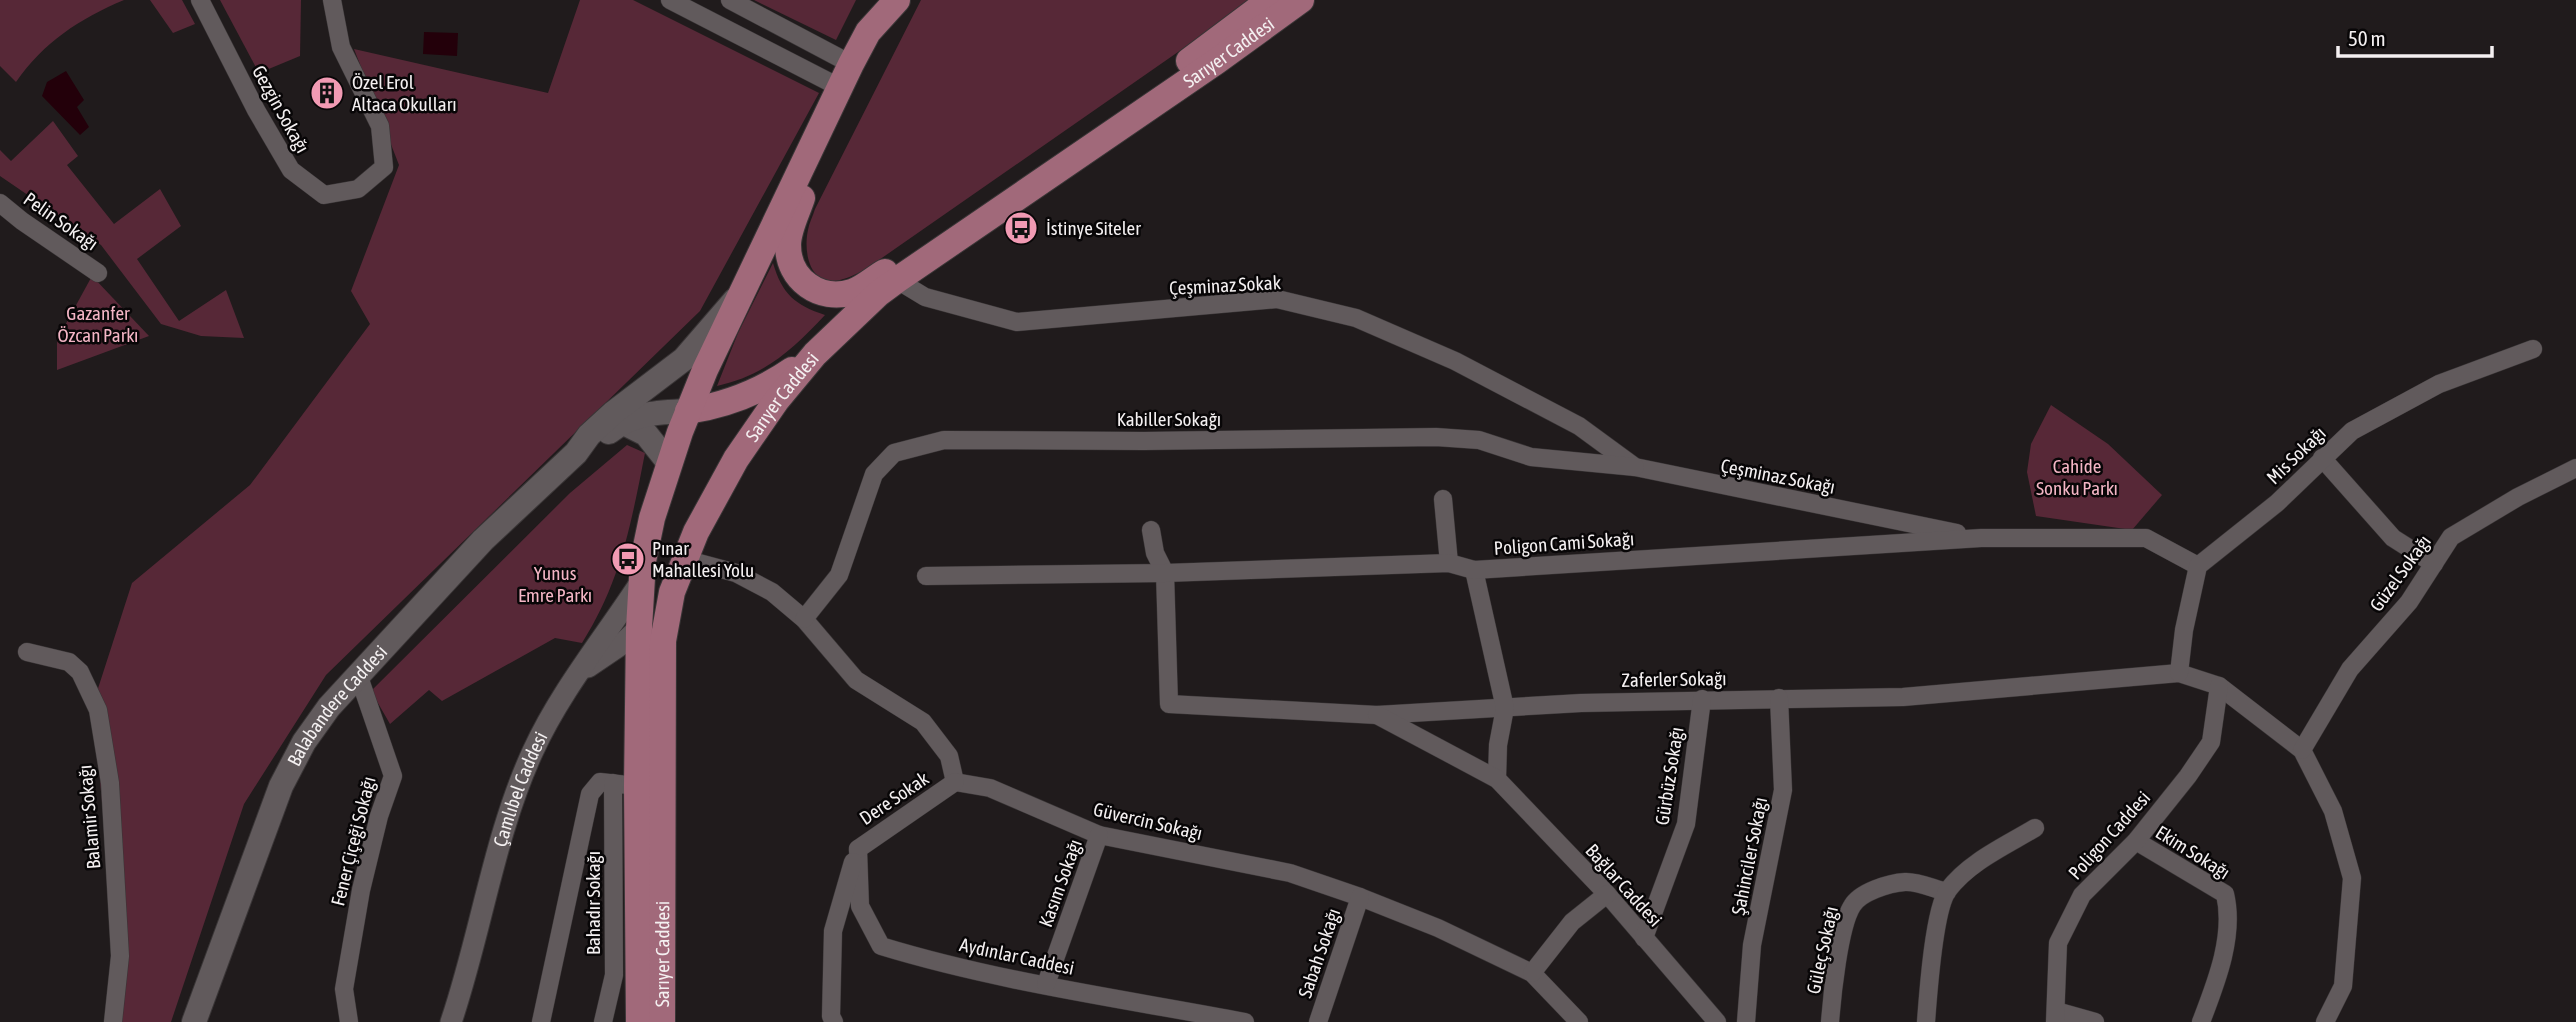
<svg xmlns="http://www.w3.org/2000/svg" width="2576" height="1022" font-family="'Asap Condensed',sans-serif">
<style>
.green{fill:#572837}
.water{fill:#23000a}
.lines{fill:none;stroke-linecap:round;stroke-linejoin:round}
.minor-casing{stroke:#393536;stroke-width:19}
.tertiary-casing{stroke:#393536;stroke-width:23}
.secondary-casing{stroke:#393536;stroke-width:26}
.primary-casing{stroke:#393536;stroke-width:28}
.minor{stroke:#615a5c;stroke-width:18}
.tertiary{stroke:#615a5c;stroke-width:21}
.secondary{stroke:#615a5c;stroke-width:24}
.primary{stroke:#a1697a;stroke-width:26}
.labels{text-anchor:middle;dominant-baseline:central;stroke-width:5;stroke-linejoin:round;paint-order:stroke}
.street-label{font-size:19px;fill:#f4f0f1;stroke:#080607}
.poi-label{font-size:19px;fill:#f4f0f1;stroke:#080607;text-anchor:start}
.park-label{font-size:19px;fill:#f4b5c5;stroke:#080607}
</style>
<rect width="100%" height="100%" fill="#201b1c"/>
<g class="green">
<path d="M0,0h124c-45,19 -80,42 -108,82l-16,-16z"/>
<path d="M150,0h32l13,24 -22,9z"/>
<path d="M220,0h81l-1,56 -41,17z"/>
<path d="M580,0h53l186,93 -119,218 -374,364 -82,129 -73,218h-65l10,-66 -23,-252 39,-121 118,-98 120,-161 -19,-33 48,-126 -45,-116 194,44z"/>
<path d="M754,0h102l-20,40z"/>
<path d="M921,0h328l-48,36 -335,233c-8,4 -17,9 -26,11 -30,7 -37,-27 -32,-50 1,-7 5,-14 7,-21z"/>
<path d="M53,121l25,35 -11,9 47,59 46,-35 21,37 -44,33 42,62 47,-31 18,48 -43,-2 -40,-12 -60,-79 -101,-69v-26l11,11z"/>
<path d="M773,263c9,31 22,42 52,52 -33,35 -61,61 -108,71l21,-53z"/>
<path d="M92,276l57,60 -92,34v-30z"/>
<path d="M2051,405l57,39 54,51 -30,35 -96,-14 -9,-44 4,-28z"/>
<path d="M627,445l18,8c-14,71 -24,128 -63,190l-27,-5 -113,63 -13,-11 -39,34 -19,-33 199,-198z"/>
</g>
<g class="water">
<path d="M424,32l34,1 -1,23 -34,-2z"/>
<path d="M66,71l18,29 -7,7 12,20 -9,8 -38,-39 5,-14z"/>
</g>
<g class="lines">
<defs>
<g id="minor">
<path d="M200,0l56,110 35,60 33,25 34,-6 26,-22 -4,-41 -39,-79 -9,-47"/>
<path d="M670,0l169,87"/>
<path d="M730,0l121,64"/>
<path d="M0,203l22,18 76,52"/>
<path d="M897,280l28,17 92,25 260,-23 79,19 99,43 124,65 56,41 322,66"/>
<path d="M2322,458l71,80 41,26"/>
<path d="M1443,499l6,64"/>
<path d="M1151,530l4,23 10,20 4,131 208,11 204,-12 322,-6 276,-24 40,13 83,64 31,61 19,67 -9,108 -18,36"/>
<path d="M684,559l52,14 36,19 32,27 52,61 67,42 26,34 6,26"/>
<path d="M1474,570l31,138 -7,37 -1,34"/>
<path d="M926,576l239,-3 284,-10 25,7 507,-32h165l52,28"/>
<path d="M804,619l35,-44 35,-101 20,-21 50,-13 200,1 292,-4 43,3 52,17 104,10"/>
<path d="M27,652l42,10 11,10 18,38 12,73 10,173 -7,66"/>
<path d="M2179,673l5,-43 14,-64 79,-63 75,-72 87,-47 94,-35"/>
<path d="M1377,715l120,64 110,115 110,128"/>
<path d="M2302,750l48,-81 59,-67 42,-65 67,-40 58,-29"/>
<path d="M955,782l35,6 109,47 191,38 70,24 78,31 94,45 47,49"/>
<path d="M2136,841l89,53c10,42 -9,89 -24,128"/>
<path d="M858,849l2,57 21,40c118,36 243,53 364,76"/>
<path d="M858,849l97,-67"/>
<path d="M1644,938l42,-114 16,-125"/>
<path d="M1532,973l40,-51 35,-28"/>
<path d="M1046,984l53,-149"/>
<path d="M2056,1011l39,11"/>
<path d="M349,1022l-5,-33 17,-99 18,-74 14,-40 -35,-102"/>
<path d="M541,1022l49,-228 10,-12 37,4"/>
<path d="M603,1022l11,-47 -1,-192"/>
<path d="M834,1022l-3,-6 2,-85 20,-69"/>
<path d="M1318,1022l42,-125"/>
<path d="M1746,1022l6,-77 31,-155 -4,-92"/>
<path d="M1830,1022c2,-26 9,-95 22,-116 8,-14 37,-23 53,-24 12,-1 29,7 42,10"/>
<path d="M1926,1022c2,-27 8,-113 22,-132 21,-28 57,-44 87,-62"/>
<path d="M2055,1022l3,-79 24,-48 54,-54 52,-65 23,-34 8,-56"/>
</g>
<g id="tertiary">
<path d="M588,667l34,-23 17,-16"/>
<path id="s1" d="M451,1022c30,-88 43,-187 82,-271 28,-61 72,-114 109,-171"/>
</g>
<g id="secondary">
<path d="M622,422l24,12 23,29"/>
<path d="M609,432c23,-19 50,-20 79,-21"/>
<path id="s2" d="M194,1022l87,-236 23,-44 25,-35 154,-167 93,-87 13,-18 24,-22 71,-54 51,-59"/>
</g>
<g id="primary">
<path d="M1189,61l81,-61"/>
<path d="M802,198c-5,15 -14,32 -14,47 0,35 32,57 64,47 12,-4 22,-14 33,-20"/>
<path d="M688,411c39,-6 72,-19 104,-41"/>
<path d="M639,1022l-2,-236 2,-158 4,-67 9,-43 28,-86 25,-62 146,-306 17,-32 29,-32"/>
<path id="s3" d="M662,1022l1,-381 9,-49 24,-60 40,-73 40,-58 39,-47 63,-60 19,-14 320,-219 84,-61"/>
</g>
</defs>
<use href="#minor" class="minor-casing"/>
<use href="#tertiary" class="tertiary-casing"/>
<use href="#secondary" class="secondary-casing"/>
<use href="#primary" class="primary-casing"/>
<use href="#minor" class="minor"/>
<use href="#tertiary" class="tertiary"/>
<use href="#secondary" class="secondary"/>
<use href="#primary" class="primary"/>
</g>
<defs>
<symbol id="building-disc" viewBox="-11 -11 22 22"><circle r="9.5" fill="#f19ab3" stroke="#080607"/><path d="M-4-6H4V6H1V3H-1V6H-4ZM-2.5-4.3h1.7v1.8h-1.7ZM.8-4.3h1.7v1.8H.8ZM-2.5-1h1.7V.8h-1.7ZM.8-1h1.7V.8H.8Z" fill="#111"/></symbol>
<symbol id="bus-disc" viewBox="-11 -11 22 22"><circle r="9.5" fill="#f19ab3" stroke="#080607"/><path d="M-5-6H5V4H4V6H2V4H-2V6H-4V4H-5ZM-3.5-4V0h7V-4ZM-3.5 1.2v1.5H-2V1.2ZM2 1.2v1.5H3.5V1.2Z" fill="#111"/></symbol>
</defs>
<g fill-rule="evenodd">
<use href="#building-disc" x="308" y="74" width="38" height="38"/>
<use href="#bus-disc" x="1002" y="209" width="38" height="38"/>
<use href="#bus-disc" x="609" y="540" width="38" height="38"/>
</g>
<g class="labels">
<g class="street-label">
<text stroke="none"><textPath href="#s3" startOffset="1223">Sarıyer Caddesi</textPath></text>
<text transform="translate(281 109) rotate(61)">Gezgin Sokağı</text>
<text transform="translate(61 221) rotate(35)">Pelin Sokağı</text>
<text transform="translate(1225 285) rotate(-3)">Çeşminaz Sokak</text>
<text stroke="none"><textPath href="#s3" startOffset="656">Sarıyer Caddesi</textPath></text>
<text x="1169" y="419">Kabiller Sokağı</text>
<text transform="translate(2296 455) rotate(-44)">Mis Sokağı</text>
<text transform="translate(1778 476) rotate(11)">Çeşminaz Sokağı</text>
<text transform="translate(1564 543) rotate(-4)">Poligon Cami Sokağı</text>
<text transform="translate(2400 573) rotate(-54)">Güzel Sokağı</text>
<text transform="translate(1674 679) rotate(-1)">Zaferler Sokağı</text>
<text stroke="none"><textPath href="#s2" startOffset="350">Balabandere Caddesi</textPath></text>
<text transform="translate(1669 776) rotate(-81)">Gürbüz Sokağı</text>
<text stroke="none"><textPath href="#s1" startOffset="243">Çamlıbel Caddesi</textPath></text>
<text transform="translate(894 798) rotate(-34)">Dere Sokak</text>
<text transform="translate(89 817) rotate(-95)">Balamir Sokağı</text>
<text transform="translate(1148 821) rotate(13)">Güvercin Sokağı</text>
<text transform="translate(2109 835) rotate(-48)">Poligon Caddesi</text>
<text transform="translate(353 841) rotate(-76)">Fener Çiçeği Sokağı</text>
<text transform="translate(2193 852) rotate(32)">Ekim Sokağı</text>
<text transform="translate(1749 856) rotate(-79)">Şahinciler Sokağı</text>
<text transform="translate(1060 883) rotate(-70)">Kasım Sokağı</text>
<text transform="translate(1624 885) rotate(48)">Bağlar Caddesi</text>
<text transform="translate(593 903) rotate(-90)">Bahadır Sokağı</text>
<text transform="translate(1822 950) rotate(-78)">Güleç Sokağı</text>
<text transform="translate(1319 953) rotate(-71)">Sabah Sokağı</text>
<text stroke="none"><textPath href="#s3" startOffset="68">Sarıyer Caddesi</textPath></text>
<text transform="translate(1017 956) rotate(12)">Aydınlar Caddesi</text>
</g>
<g class="poi-label">
<text x="352" y="82">Özel Erol<tspan x="352" dy="22">Altaca Okulları</tspan></text>
<text x="1046" y="228">İstinye Siteler</text>
<text x="652" y="548">Pınar<tspan x="652" dy="22">Mahallesi Yolu</tspan></text>
</g>
<g class="park-label">
<text x="98" y="313">Gazanfer<tspan x="98" dy="22">Özcan Parkı</tspan></text>
<text x="2077" y="466">Cahide<tspan x="2077" dy="22">Sonku Parkı</tspan></text>
<text x="555" y="573">Yunus<tspan x="555" dy="22">Emre Parkı</tspan></text>
</g>
</g>
<path d="M2338 46v10h154v-10" fill="none" stroke="#f4f0f1" stroke-width="3.5"/>
<text x="2348" y="46" font-size="21" fill="#f4f0f1" stroke="#080607" stroke-width="5" paint-order="stroke">50 m</text>
</svg>
